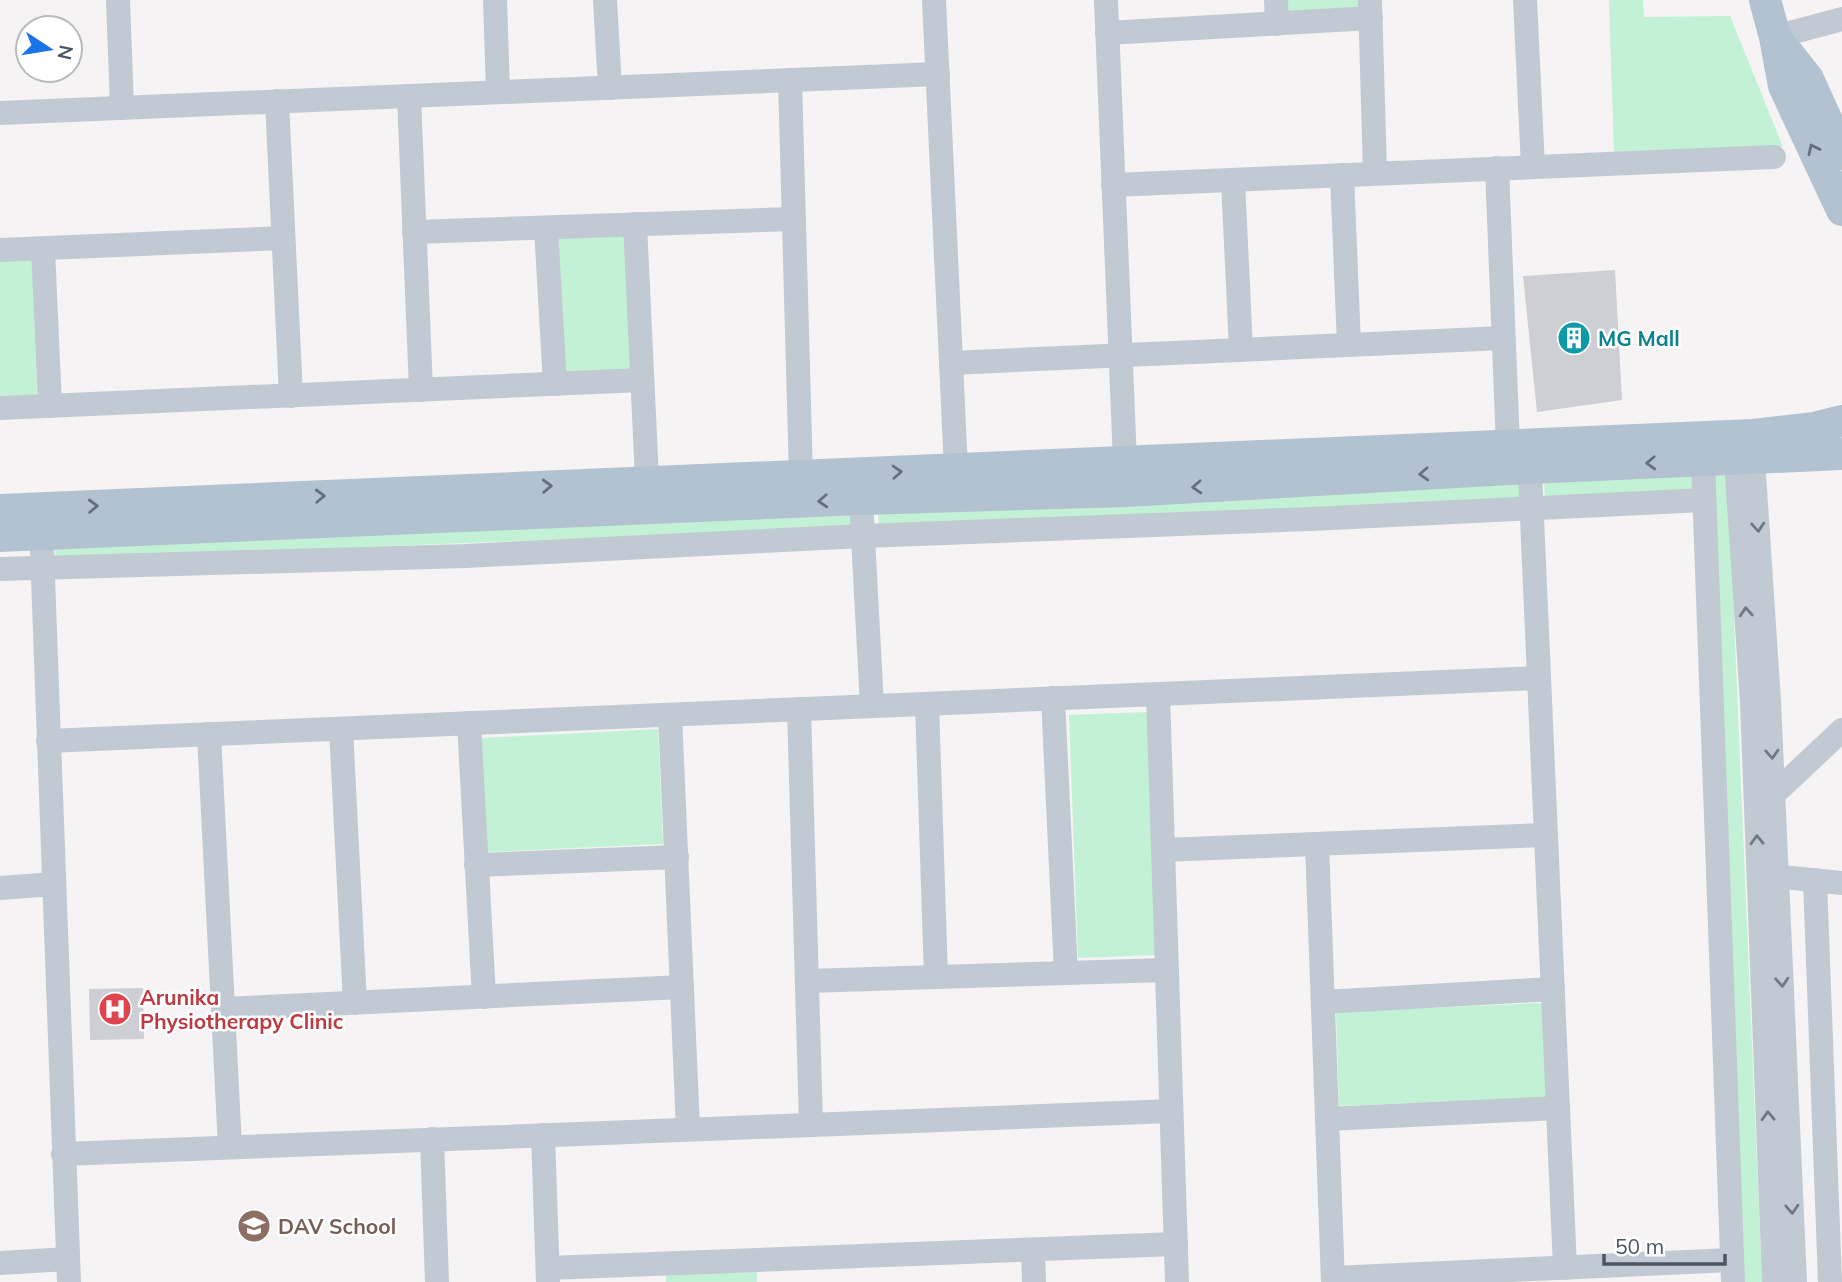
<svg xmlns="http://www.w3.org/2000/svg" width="1842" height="1282" font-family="Mulish,sans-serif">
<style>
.green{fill:#c3f1d5}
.building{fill:#cdcfd5}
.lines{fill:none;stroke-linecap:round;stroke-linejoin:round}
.minor{stroke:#c1cad2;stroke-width:24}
.major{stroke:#b3c2d1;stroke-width:32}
.oneway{stroke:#64717d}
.oneway2{stroke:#6e7983}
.labels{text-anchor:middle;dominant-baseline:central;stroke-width:5;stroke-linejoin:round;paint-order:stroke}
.culture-label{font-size:21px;font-weight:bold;fill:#0d838f;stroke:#fff;text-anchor:start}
.health-label{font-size:21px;font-weight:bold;fill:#be3a42;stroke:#fff;text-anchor:start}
.education-label{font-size:21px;font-weight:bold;fill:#785e54;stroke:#fff;text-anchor:start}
</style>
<rect width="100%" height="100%" fill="#f5f3f3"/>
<g class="green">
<path d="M1287,0h76l1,11 -77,5z"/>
<path d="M1609,0h34l1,17 86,-1 53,131 -169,6z"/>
<path d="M626,236l5,135 -68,3 -5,-135z"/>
<path d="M32,258l5,137 -37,1v-136z"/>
<path d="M1693,471l1,22 -149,6 -1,-22z"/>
<path d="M1728,475l34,807h-21l-33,-806z"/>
<path d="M1522,480l1,21 -644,28 -1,-22z"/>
<path d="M850,507l1,21 -796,31 -1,-21z"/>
<path d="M1148,712l9,243 -79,3 -9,-243z"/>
<path d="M658,729l5,115 -176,8 -6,-114z"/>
<path d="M1544,1003l4,94 -209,9 -3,-94z"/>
<path d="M757,1271v11h-91v-8z"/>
</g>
<g class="building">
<path d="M1615,270l7,130 -85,12 -14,-136z"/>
<path d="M143,988l1,51 -54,1 -1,-51z"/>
</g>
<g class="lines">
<g class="minor">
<path d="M118,0l4,108"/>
<path d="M495,0l3,92"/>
<path d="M605,0l5,88"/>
<path d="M934,0l22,469"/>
<path d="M1106,0l19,462"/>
<path d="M1276,0l1,24"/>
<path d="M1370,0l5,173"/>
<path d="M1525,0l8,167"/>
<path d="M1107,33l264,-15"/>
<path d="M1775,37l67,-18"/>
<path d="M790,80l11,396"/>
<path d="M409,96l12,294"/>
<path d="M277,101l14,295"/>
<path d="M0,113l938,-39"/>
<path d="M1497,168l11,278"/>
<path d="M1342,175l7,170"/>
<path d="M1233,180l8,170"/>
<path d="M1113,185l661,-28"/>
<path d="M635,224l13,276"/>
<path d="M546,228l9,156"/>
<path d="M414,232l380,-13"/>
<path d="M43,249l7,157"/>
<path d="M0,250l283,-12"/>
<path d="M951,363l552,-25"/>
<path d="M0,408l642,-28"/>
<path d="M1529,450l36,818"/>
<path d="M1753,459l16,242 26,581"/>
<path d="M1736,460l16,242 22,580"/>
<path d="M1703,461l30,821"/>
<path d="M860,481l12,225"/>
<path d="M42,551l27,731"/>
<path d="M0,569l466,-13 397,-20 448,-17 393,-19"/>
<path d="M1158,694l19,588"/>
<path d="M1053,698l13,275"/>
<path d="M927,704l9,273"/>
<path d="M799,709l12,415"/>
<path d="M670,715l18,414"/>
<path d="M469,723l15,274"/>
<path d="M341,729l14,274"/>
<path d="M209,734l21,413"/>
<path d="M48,741l1491,-63"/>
<path d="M1774,794l68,-64"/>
<path d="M1317,844l16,438"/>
<path d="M1163,850l383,-15"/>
<path d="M476,865l201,-8"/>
<path d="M1763,875l79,8"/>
<path d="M1815,880l15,402"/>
<path d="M0,888l53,-4"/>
<path d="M807,981l359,-11"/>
<path d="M1323,1002l230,-13"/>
<path d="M223,1009l459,-22"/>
<path d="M1327,1119l231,-11"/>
<path d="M543,1135l5,147"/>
<path d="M432,1139l5,143"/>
<path d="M63,1154l1108,-43"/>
<path d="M1033,1250l1,32"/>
<path d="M0,1263l68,-4"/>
<path d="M548,1268l628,-24"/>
<path d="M1333,1278l399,-18"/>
</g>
<g class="major">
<path d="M1765,0l10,37 9,49 58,124"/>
<path d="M1778,41l30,38 34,75"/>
<path d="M0,510l1753,-75 61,-7 28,-7"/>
<path d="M0,536l862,-37 264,-8 383,-22 333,-15"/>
</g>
</g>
<defs><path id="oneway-chevron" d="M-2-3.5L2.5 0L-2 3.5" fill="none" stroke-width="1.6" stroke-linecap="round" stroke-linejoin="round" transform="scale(1.75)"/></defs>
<g class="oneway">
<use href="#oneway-chevron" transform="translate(1813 149) rotate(-115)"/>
<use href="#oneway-chevron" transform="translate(1651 463) rotate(178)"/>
<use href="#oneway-chevron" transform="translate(897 472) rotate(-3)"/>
<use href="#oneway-chevron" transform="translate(1424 474) rotate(177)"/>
<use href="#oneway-chevron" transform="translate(547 486) rotate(-2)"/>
<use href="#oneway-chevron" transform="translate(1197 487) rotate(177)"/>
<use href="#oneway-chevron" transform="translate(320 496) rotate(-2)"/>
<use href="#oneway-chevron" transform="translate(823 501) rotate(177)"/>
<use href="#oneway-chevron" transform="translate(93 506) rotate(-2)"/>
</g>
<g class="oneway2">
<use href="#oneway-chevron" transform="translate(1758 527) rotate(86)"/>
<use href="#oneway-chevron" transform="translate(1746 612) rotate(-94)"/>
<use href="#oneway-chevron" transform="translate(1772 754) rotate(87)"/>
<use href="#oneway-chevron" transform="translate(1757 840) rotate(-92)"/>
<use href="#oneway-chevron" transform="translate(1782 982) rotate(87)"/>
<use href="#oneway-chevron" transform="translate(1768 1116) rotate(-92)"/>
<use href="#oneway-chevron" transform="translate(1792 1209) rotate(87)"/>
</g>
<defs>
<symbol id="building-disc" viewBox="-11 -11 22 22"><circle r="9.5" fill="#0f9aa8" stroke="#fff"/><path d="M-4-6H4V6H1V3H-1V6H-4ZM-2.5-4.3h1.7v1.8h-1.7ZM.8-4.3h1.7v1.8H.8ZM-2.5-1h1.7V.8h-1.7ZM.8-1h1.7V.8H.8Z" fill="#fff"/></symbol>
<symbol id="hospital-disc" viewBox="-11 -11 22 22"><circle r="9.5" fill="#e0444e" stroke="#fff"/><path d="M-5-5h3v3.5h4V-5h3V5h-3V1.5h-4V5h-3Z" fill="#fff"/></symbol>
<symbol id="school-disc" viewBox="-11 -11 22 22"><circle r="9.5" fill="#8d6e63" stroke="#fff"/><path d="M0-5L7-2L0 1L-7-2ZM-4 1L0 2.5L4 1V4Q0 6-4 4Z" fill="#fff"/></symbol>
</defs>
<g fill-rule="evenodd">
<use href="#building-disc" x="1555" y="319" width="38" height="38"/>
<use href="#hospital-disc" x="96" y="990" width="38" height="38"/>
<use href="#school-disc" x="235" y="1207" width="38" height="38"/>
</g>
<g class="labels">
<g class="culture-label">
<text x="1598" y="338">MG Mall</text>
</g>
<g class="health-label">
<text x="140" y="997">Arunika<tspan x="140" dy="24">Physiotherapy Clinic</tspan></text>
</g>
<g class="education-label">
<text x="278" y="1226">DAV School</text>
</g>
</g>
<g transform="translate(49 49) rotate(102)"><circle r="33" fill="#ffffff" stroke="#b7bbc0" stroke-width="2"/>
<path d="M0-5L12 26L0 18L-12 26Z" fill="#1a73e8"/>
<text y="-10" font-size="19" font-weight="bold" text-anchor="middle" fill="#4a5661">N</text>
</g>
<path d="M1604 1254v10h121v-10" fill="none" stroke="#4a5661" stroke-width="3.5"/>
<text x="1615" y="1254" font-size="21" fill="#4a5661" stroke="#ffffff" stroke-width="5" paint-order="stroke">50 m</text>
</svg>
